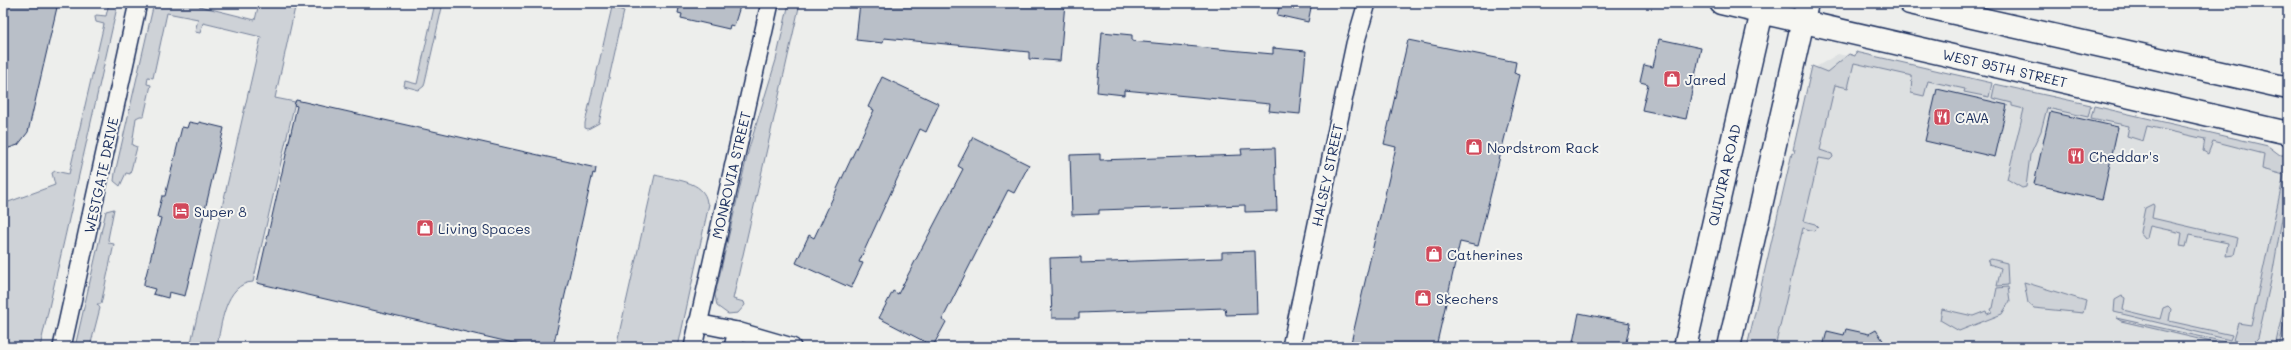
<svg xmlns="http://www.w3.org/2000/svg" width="2291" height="350" font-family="Mali,sans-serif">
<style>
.built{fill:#dde0e1}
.green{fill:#ced2d7;stroke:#74809a}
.building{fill:#b9bfc8;stroke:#1b2f5e}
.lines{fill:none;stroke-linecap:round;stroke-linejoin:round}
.street-casing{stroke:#1b2f5e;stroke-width:20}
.primary-casing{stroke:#1b2f5e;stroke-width:25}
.street{stroke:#f6f6f2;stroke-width:17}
.primary{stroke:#f6f6f2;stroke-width:22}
.labels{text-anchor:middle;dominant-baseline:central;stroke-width:4;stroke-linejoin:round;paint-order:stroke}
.street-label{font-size:14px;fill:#1b2f5e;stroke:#f6f6f2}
.poi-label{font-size:14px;fill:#1b2f5e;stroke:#f6f6f2;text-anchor:start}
</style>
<rect width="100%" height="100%" fill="#edeeec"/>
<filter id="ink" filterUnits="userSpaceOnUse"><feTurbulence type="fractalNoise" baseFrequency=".025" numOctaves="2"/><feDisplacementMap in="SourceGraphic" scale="8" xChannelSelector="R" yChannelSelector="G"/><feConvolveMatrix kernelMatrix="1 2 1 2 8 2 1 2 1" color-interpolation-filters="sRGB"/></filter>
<g filter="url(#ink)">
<path class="built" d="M1838,54l450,102v191h-535l63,-280z"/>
<g class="green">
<path d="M109,3h9l-78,344h-37v-143l52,-19 -3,-12 3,-2 14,3 35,-150 -8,-2 -1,-5 1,-2 10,1z"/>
<path d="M154,3h46l-1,3 56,14 4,-17h37l-21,95 20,4 -42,180c-28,1 -32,44 -36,65h-27l71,-310 -58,-14 -3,10 -5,-1 3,-13 -31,-6 -14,65 -5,-1 -1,7 4,1 -7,31h-4l-4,2 -4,27 5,2 -7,27 -4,-1 -6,13 -6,-5 1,-8z"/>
<path d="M435,3h8l-19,83 -5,4 -15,-4 1,-5 12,3z"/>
<path d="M789,3h11l-67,296 11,3 1,3 -7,8 -10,1 -11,-8 -2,-11 34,-147 27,-88z"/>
<path d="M612,7l12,4 -25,112 -11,6 -3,-1v-5z"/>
<path d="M1856,52l136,31 -3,14 -25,-5 1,-3 -37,-8 -4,15 -13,-3 1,-17 -58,-13 -6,25 -13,-3 -15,65 12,4 1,3 -3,3 -11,-2 -15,63 11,3 3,3 -4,4 -11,-3 -28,119h-28l45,-194 2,1 1,-4h-2l19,-84 15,6 22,-18 6,2z"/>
<path d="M1995,84l96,21 -3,12 -41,-9 -6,23 -11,24 -4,32 -4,1 -15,-9 17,-70 -12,-3v-3l-20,-5z"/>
<path d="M2094,106l174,40 12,9h8v29l-16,92 -14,62 -7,7 -6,2v-4l-12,-3 5,-17 13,2 33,-150 -22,-6 2,-15 -51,-13 -5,13 -5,-3 2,-12 -58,-13 -4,15 -16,-5 2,-10 -38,-8z"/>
<path d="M655,175c18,5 50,5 52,28l2,1 -31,143h-62z"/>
<path d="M2153,204l1,2 -2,12 86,20 -4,17 -8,1 2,-13 -39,-8 -3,12 -6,-1 2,-13 -32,-7 -3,12h-2l-5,-6 5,-24z"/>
<path d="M114,209l-6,30 1,4 5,1 -13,60h-4l3,4 -10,39h-15l31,-136z"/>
<path d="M1991,259l16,4 1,22 -11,1 4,-18 -12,-4 -1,-3z"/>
<path d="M2024,282l62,19 -3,12 -49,-5 -6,-5z"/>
<path d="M2008,287l2,14 -8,13 -43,17 -19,-11 2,-11 31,7 13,-5 1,3 5,-2 -1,-3 2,-1 4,-20z"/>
<path d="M2288,287v18l-9,42h-4z"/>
<path d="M2122,296l3,2 -2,12 37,9 3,-11 5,-2 3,3 -2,12 63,14 -2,5 -116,-28 1,-12z"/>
<path d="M2116,318l114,25 -1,3 -108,-25z"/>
</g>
<g class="building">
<path d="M3,3h55l-30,129 -10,13 -15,5z"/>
<path d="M680,3h61l-7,23 -4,-1 -1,4 -48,-11 1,-4 -4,-1z"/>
<path d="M860,3h205l-5,58 -31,-2v-7l-145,-14 -1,5 -27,-3z"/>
<path d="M1257,3h55l-4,19 -31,-7 2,-7z"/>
<path d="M1102,32l30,3v6l141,13v-6l33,3 -6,63 -31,-3 1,-7 -146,-14v5l-27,-3z"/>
<path d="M1659,39l42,9 -15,71 -44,-9 6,-26 -8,-2 4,-17 9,2z"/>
<path d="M1408,40l108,22 -2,11 6,2 -42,171 -18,-4 -24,105h-86l46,-200 -12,-3z"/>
<path d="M882,77l57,27 -13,28 -6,-3 -61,133 4,1 -12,25 -55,-25 13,-28 5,3 60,-128 -6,-3z"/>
<path d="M1937,89l70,16 -12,52 -70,-16z"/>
<path d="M296,100l300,68 -1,6 -2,-1 -40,174h-23l-273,-64 40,-177 -3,-1z"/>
<path d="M2050,112l68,15 -16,73 -68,-16z"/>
<path d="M189,122l10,2v-2l25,6 -39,168 -16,-4 -1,6 -15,-4 2,-5 -11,-3v-3l17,-65 -4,-1 5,-21h3l17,-69 5,1z"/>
<path d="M973,137l56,28 -15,28 -6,-3 -66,130 4,2 -13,24 -54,-28 14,-27 5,3 65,-125 -5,-3z"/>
<path d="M1275,148l2,63 -32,1v-7l-146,5v4l-27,1 -2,-60 30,-1v6l142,-5 -1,-6z"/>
<path d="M1255,251l2,63 -31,1 -1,-7 -146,5v5h-27l-2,-60 31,-1v6l141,-5v-6z"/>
<path d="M1579,313l51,10 -5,24h-32l-20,-5z"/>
<path d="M1846,329l23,5 7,-4 10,15 -3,2h-60l4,-16 17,4z"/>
</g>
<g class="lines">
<defs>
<g id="street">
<path d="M697,323l40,8 55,16"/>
<path d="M62,347l76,-344"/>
<path d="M693,347l77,-344"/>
<path d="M733,347l4,-16"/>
<path d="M1291,347l64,-303 12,-41"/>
</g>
<g id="primary">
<path d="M1721,3l567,130"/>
<path d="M1910,3l378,85"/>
<path d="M1685,347l79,-344"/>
<path d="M1729,347l78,-344"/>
</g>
</defs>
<use href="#street" class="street-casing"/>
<use href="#primary" class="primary-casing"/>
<use href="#street" class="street"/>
<use href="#primary" class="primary"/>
</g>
</g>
<defs>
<symbol id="shop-square" viewBox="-11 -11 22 22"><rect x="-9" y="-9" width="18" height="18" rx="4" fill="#d1495b" stroke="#f6f6f2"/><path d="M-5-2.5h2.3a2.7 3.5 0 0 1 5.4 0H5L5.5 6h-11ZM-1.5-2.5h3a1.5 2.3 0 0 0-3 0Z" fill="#fff"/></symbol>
<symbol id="restaurant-square" viewBox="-11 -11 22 22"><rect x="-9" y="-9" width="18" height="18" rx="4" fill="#d1495b" stroke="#f6f6f2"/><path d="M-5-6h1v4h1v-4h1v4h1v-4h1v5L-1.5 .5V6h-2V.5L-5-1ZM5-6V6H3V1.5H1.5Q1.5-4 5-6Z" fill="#fff"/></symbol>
<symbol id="hotel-square" viewBox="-11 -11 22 22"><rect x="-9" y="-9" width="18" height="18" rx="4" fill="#d1495b" stroke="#f6f6f2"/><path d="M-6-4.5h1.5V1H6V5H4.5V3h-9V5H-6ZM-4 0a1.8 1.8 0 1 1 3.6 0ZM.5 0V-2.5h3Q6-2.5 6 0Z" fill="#fff"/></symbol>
</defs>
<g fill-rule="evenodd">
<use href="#shop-square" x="1662" y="69" width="20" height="20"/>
<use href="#restaurant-square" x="1932" y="107" width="20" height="20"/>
<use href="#shop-square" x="1464" y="137" width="20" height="20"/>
<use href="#restaurant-square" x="2066" y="146" width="20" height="20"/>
<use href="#hotel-square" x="171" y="201" width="20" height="20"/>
<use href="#shop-square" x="415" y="218" width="20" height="20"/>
<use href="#shop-square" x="1424" y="244" width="20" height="20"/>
<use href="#shop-square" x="1413" y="288" width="20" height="20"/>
</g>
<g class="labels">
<g class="street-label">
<text transform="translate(2005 68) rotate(13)">WEST 95TH STREET</text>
<text transform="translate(101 175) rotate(-78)">WESTGATE DRIVE</text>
<text transform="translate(731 175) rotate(-77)">MONROVIA STREET</text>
<text transform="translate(1327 175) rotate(-78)">HALSEY STREET</text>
<text transform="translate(1724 175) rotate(-77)">QUIVIRA ROAD</text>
</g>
<g class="poi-label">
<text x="1685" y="79">Jared</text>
<text x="1955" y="117">CAVA</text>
<text x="1487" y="147">Nordstrom Rack</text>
<text x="2089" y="156">Cheddar's</text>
<text x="194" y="211">Super 8</text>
<text x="438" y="228">Living Spaces</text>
<text x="1447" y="254">Catherines</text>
<text x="1436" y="298">Skechers</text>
</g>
</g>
<rect width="2291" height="350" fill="none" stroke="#f6f6f2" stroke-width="16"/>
<rect x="8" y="8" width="2275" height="334" fill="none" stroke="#1b2f5e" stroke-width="1.5" filter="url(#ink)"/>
</svg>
